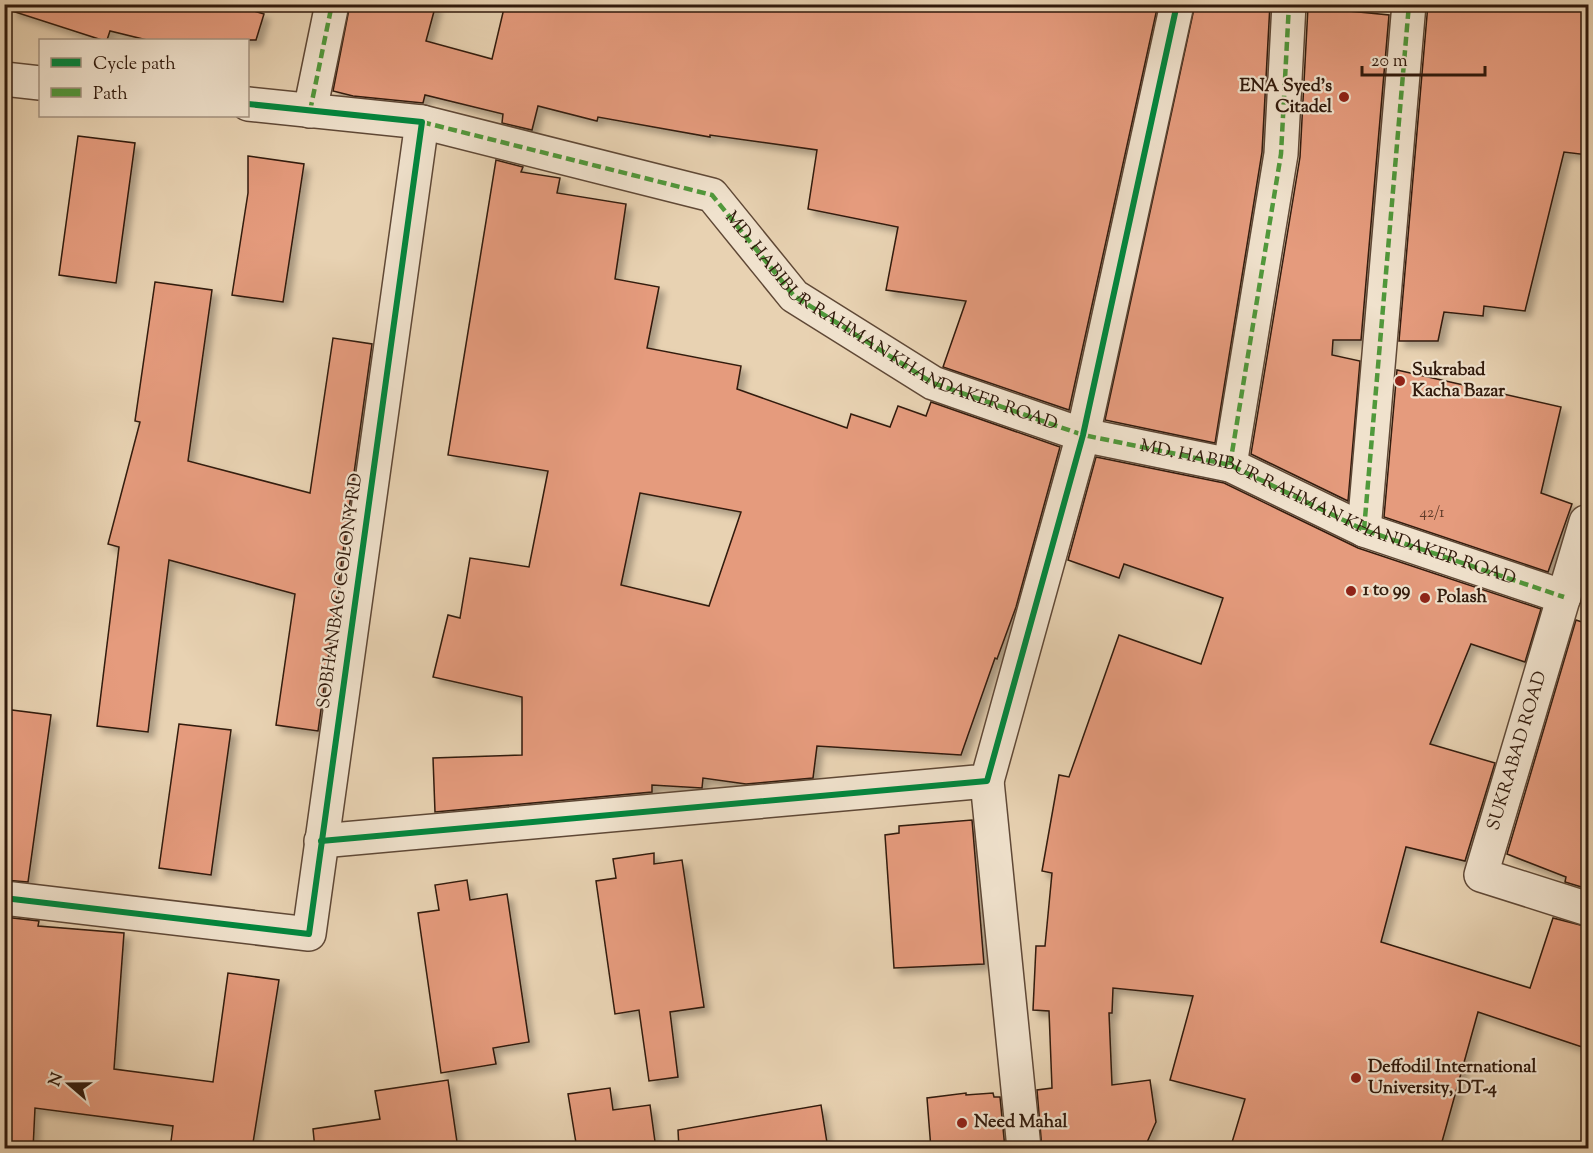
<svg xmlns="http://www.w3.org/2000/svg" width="1593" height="1153" font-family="'Sorts Mill Goudy',serif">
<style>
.building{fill:#e59b7d;stroke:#311a0c;stroke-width:1.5;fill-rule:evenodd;filter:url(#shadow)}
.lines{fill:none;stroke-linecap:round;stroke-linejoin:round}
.minor-casing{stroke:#5f4836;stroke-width:36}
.minor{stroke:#f0e2cd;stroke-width:33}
.quiet{stroke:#50993b;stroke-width:4.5;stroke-dasharray:9 4.5;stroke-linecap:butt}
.cycleway-casing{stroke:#f0e2cd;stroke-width:10}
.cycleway{stroke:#00873e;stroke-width:6}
.poi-dot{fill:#8f2418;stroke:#f0e2cd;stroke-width:2}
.labels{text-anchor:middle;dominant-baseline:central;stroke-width:4.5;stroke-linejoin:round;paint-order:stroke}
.number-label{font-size:15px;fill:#5e3a28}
.poi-label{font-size:18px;font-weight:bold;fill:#311a0c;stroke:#f0e2cd;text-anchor:start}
.street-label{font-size:18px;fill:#311a0c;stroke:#f0e2cd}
</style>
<defs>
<filter id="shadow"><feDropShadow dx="5.5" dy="5.5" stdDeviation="3" flood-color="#0004"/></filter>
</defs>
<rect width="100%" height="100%" fill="#e8d2b2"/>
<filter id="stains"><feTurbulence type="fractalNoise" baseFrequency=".00333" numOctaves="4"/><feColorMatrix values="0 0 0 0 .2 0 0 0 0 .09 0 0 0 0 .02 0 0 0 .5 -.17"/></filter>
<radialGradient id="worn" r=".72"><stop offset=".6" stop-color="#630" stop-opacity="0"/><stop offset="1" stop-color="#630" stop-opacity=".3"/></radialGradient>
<g class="building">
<path d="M13,4h218l33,10 -8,26h-109l-37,-9 -3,9h-5l-90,-29z"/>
<path d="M350,4h86l-10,37 66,18 13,-55h653l-89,406 -126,-43 23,-66 -80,-11 12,-63 -90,-18 9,-59 -107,-15v2l-112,-20 -1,4 -59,-15 -6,24 -30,-7 1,-9 -78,-19 -2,8 -70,-7 -20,-5z"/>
<path d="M1195,4h75l-8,148 -47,291 -110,-23z"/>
<path d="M1428,4h160v151l-24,-3 -39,159 -41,-5 -1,10 -39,-4 -6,29h-39z"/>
<path d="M1308,7l81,8 -28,325h-28l-1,15 28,6 -12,140 -97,-47 49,-297z"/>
<path d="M78,136l57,7 -19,140 -57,-8z"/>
<path d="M248,156l56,8 -21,138 -51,-7 16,-102z"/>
<path d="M496,160l27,7 -2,5 39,6 -3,15 69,11 -11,75 44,8 -12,61 94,18 -4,23 110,39 4,-14 39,13 8,-21 28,10 5,-14 129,45 -44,160 -19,52 -2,-1 -34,97 -144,-9 -4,32 -67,6 -43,-6 -1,10 -50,-3v7l-217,20 -2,-54 89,-3v-58l-89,-20 15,-62 12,3 10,-60 59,9 19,-96 -100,-16zM640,493l101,19 -32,94 -88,-21z"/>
<path d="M155,282l57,8 -24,171 122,32 23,-155 39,6 -54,387 -42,-6 19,-131 -126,-34 -21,172 -51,-6 22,-179 -11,-3 32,-122 -5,-1z"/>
<path d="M1397,370l164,37 -20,86 31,11 -24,68 -164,-55z"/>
<path d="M1096,457l128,26 134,65 183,61 -16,53 -54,-18 -41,100 65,19 -30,98 -59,-14 -25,95 149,46 23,-70 35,9v122l-110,-37 -38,137h-210l15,-50 -75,-19 23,-84 -80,-8 -1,25h-3l3,72 38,-5 6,42 -12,27h-102l-5,-59 15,-2 -3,-77 -16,-1 3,-64h9l7,-73 -10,-2 17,-96 10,2 50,-142 82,29 22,-66 -99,-34 -5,14 -51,-18z"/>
<path d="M1576,620l12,4v265l-23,-7 1,-5 -59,-23z"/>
<path d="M4,709l47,6 -23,167 -24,-2z"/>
<path d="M179,724l52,6 -20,145 -52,-7z"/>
<path d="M972,820l12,144 -90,4 -9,-133 14,-2v-7z"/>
<path d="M654,853v11l28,-4 22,147 -34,5 8,65 -29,4 -10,-71 -24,4 -19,-133 20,-3 -3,-19z"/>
<path d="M467,880l3,20 37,-6 22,148 -36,6 3,16 -55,9 -23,-160 21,-3 -4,-25z"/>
<path d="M4,917l35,4 -1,5 86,7 -10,136 99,13 15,-109 51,7 -27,169h-82l3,-23 -138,-18 -2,41h-29z"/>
<path d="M448,1080l10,69h-143l-2,-20 67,-10 -5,-28z"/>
<path d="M610,1088l3,22 37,-5 6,44h-79l-9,-55z"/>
<path d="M966,1093v2l27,-2 1,4h6l5,52h-74l-4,-51z"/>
<path d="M821,1105l7,44h-149l-1,-19z"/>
</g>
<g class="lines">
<defs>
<g id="minor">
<path d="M4,79l36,4"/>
<path d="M310,111l22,-107"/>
<path id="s1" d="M422,122l290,73 82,101 139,87 150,52 147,30 134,65 200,67"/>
<path d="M1230,465l51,-311 8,-150"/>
<path d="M1588,522h-2l-105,353 107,34"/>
<path d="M1364,530l45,-526"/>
<path d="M987,781l37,367"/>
<path d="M321,841l666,-60 96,-346 94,-431"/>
<path d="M4,898l305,36 113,-812 -174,-18"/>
</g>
</defs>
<use href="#minor" class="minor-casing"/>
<use href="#minor" class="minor"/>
<g class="quiet">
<path d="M310,111l22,-107"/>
<path d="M422,122l290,73 82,101 139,87 150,52 147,30 134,65 200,67"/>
<path d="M1230,465l51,-311 8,-150"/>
<path d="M1364,530l45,-526"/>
</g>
<defs>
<g id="cycleway">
<path d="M321,841l666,-60 96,-346 94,-431"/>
<path d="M4,898l305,36 113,-812 -174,-18"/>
</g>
</defs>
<use href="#cycleway" class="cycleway-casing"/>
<use href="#cycleway" class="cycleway"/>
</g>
<g class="poi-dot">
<circle cx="1344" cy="97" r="6"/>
<circle cx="1400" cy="381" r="6"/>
<circle cx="1351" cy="591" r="6"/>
<circle cx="1425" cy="598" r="6"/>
<circle cx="1356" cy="1078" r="6"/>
<circle cx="962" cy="1123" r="6"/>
</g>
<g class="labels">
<g class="number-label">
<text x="1432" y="513">42/1</text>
</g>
<g class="poi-label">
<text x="1332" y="87" text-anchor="end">ENA Syed's<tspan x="1332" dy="21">Citadel</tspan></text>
<text x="1412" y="371">Sukrabad<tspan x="1412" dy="21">Kacha Bazar</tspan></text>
<text x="1363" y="591">1 to 99</text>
<text x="1437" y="598">Polash</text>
<text x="1368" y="1068">Deffodil International<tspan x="1368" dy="21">University, DT-4</tspan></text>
<text x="974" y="1123">Need Mahal</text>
</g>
<g class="street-label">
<text stroke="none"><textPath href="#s1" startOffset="524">MD. HABIBUR RAHMAN KHANDAKER ROAD</textPath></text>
<text stroke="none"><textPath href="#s1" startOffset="1010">MD. HABIBUR RAHMAN KHANDAKER ROAD</textPath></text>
<text transform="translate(341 591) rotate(-82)">SOBHANBAG COLONY RD</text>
<text transform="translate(1518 751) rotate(-73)">SUKRABAD ROAD</text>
</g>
</g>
<rect width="1593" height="1153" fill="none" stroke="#e8d2b2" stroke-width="24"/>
<rect x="6" y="6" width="1581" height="1141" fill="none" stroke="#311a0c" stroke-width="3"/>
<rect x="12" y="12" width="1569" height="1129" fill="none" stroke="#311a0c" stroke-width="1.5"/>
<rect x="39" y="39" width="210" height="78" fill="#f0e2cd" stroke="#a49280" stroke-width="1.5"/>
<rect x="51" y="58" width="30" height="9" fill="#00873e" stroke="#a49280" stroke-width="1.5"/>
<text x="93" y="69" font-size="18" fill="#311a0c">Cycle path</text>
<rect x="51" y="88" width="30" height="9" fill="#50993b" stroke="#a49280" stroke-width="1.5"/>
<text x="93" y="99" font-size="18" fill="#311a0c">Path</text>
<g transform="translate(69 1084) rotate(290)" stroke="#f0e2cd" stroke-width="4.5" paint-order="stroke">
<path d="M0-4.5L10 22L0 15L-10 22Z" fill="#311a0c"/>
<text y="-9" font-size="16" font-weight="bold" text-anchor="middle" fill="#311a0c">N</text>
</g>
<path d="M1362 66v9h123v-9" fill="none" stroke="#311a0c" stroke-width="3"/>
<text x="1371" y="66" font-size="18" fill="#311a0c" stroke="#f0e2cd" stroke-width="4.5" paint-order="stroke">20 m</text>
<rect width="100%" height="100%" filter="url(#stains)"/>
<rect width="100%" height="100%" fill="url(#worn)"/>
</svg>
